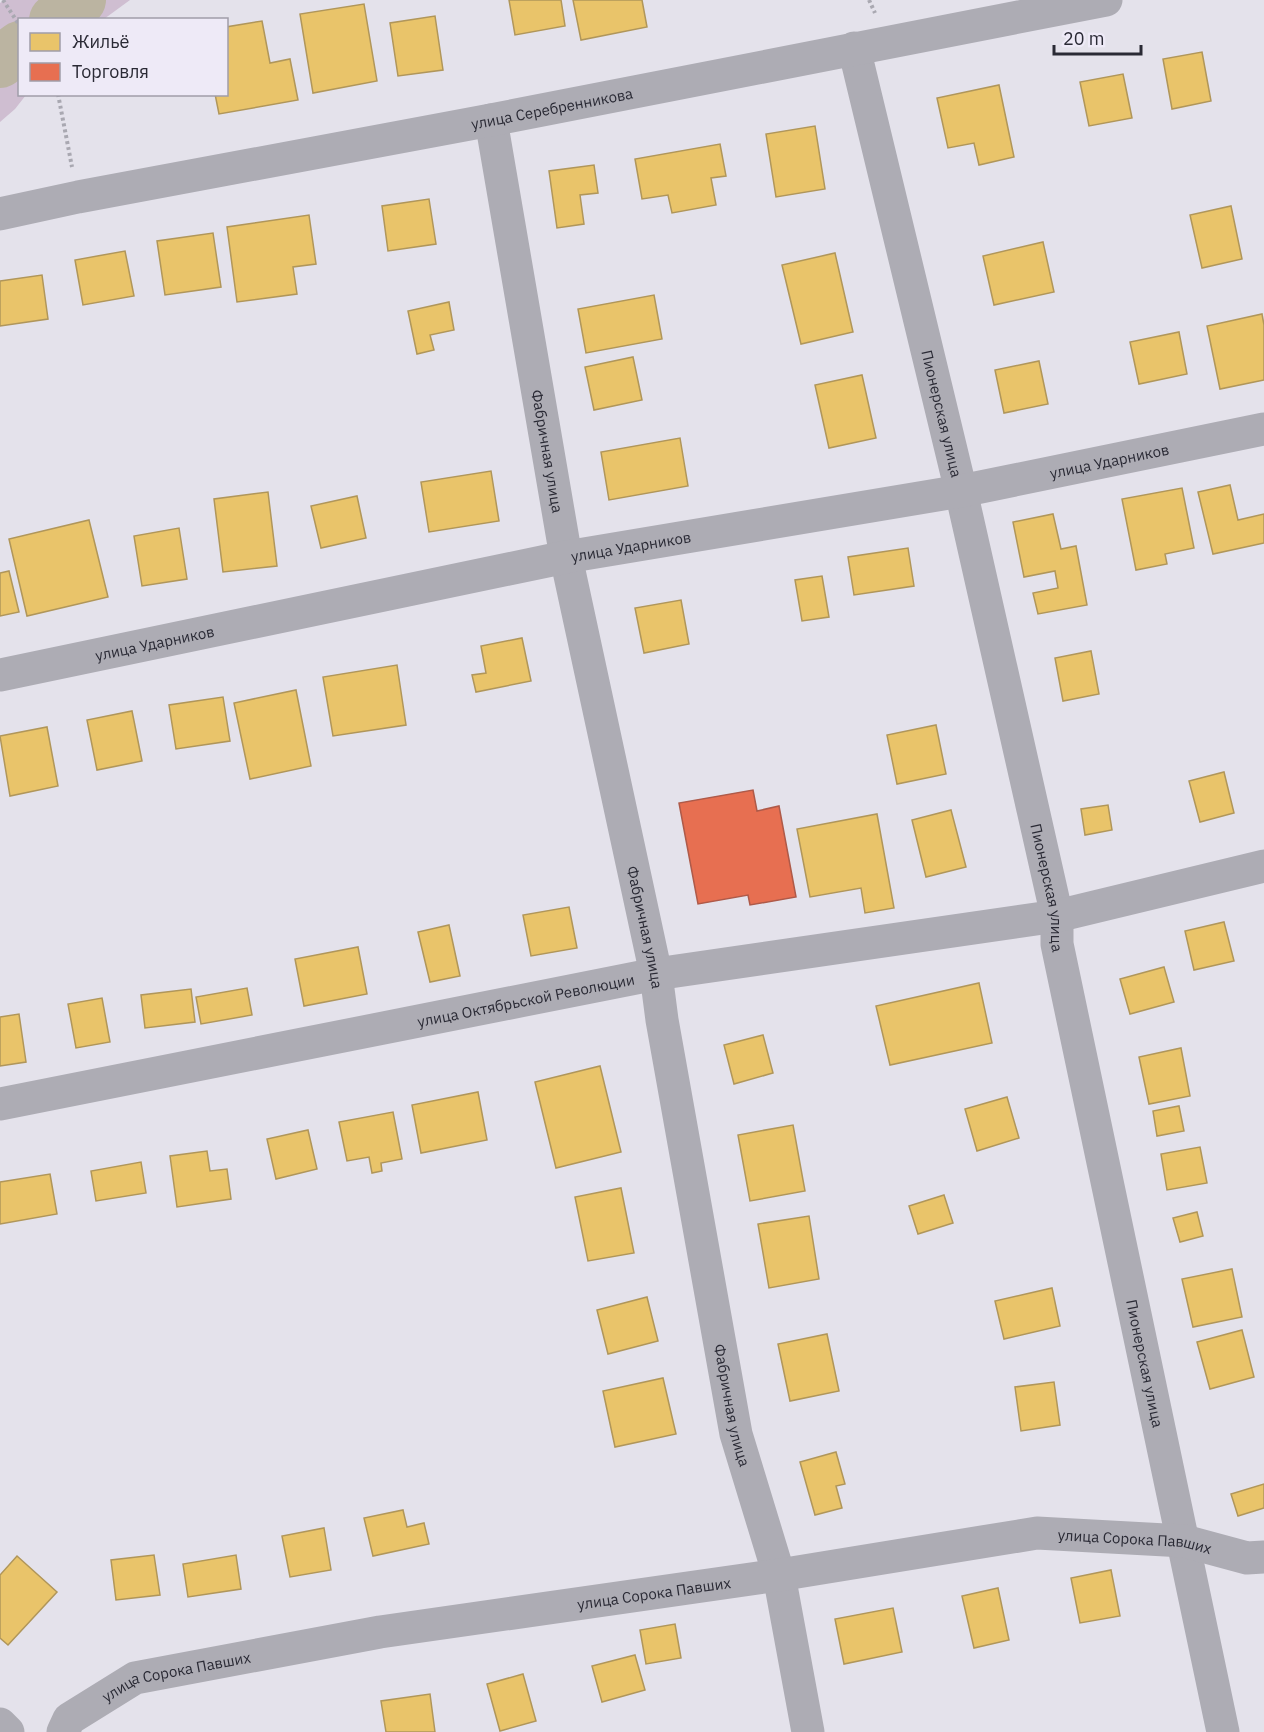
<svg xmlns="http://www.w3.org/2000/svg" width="1264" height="1732" font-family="'IBM Plex Sans',sans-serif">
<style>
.green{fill:#cfbed1}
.homes{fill:#e9c46a;stroke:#b0965a;stroke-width:1.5}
.shops{fill:#e76f51;stroke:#ae5a49;stroke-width:1.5}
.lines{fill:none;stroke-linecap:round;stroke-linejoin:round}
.river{stroke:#bbb4a1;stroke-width:52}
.path{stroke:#a9a8b1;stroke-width:4;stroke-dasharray:3 3;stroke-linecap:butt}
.minor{stroke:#adacb4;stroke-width:33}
.labels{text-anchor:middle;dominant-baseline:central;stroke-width:6;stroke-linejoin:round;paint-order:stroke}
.street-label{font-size:15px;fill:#2a2a35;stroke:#eeeaf7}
</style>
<rect width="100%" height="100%" fill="#e4e2eb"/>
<path class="green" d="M4,0h126l-26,19 -84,1v74l6,1 -11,14 -15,13v-119z"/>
<g class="homes">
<path d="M509,0h52l4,26 -50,9z"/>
<path d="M573,0h69l5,27 -66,13z"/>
<path d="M364,4l13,77 -64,12 -13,-79z"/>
<path d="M435,16l8,54 -45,6 -8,-53z"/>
<path d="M262,21l8,42 20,-4 8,41 -79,14 -4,-20h11v-67z"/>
<path d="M1202,52l9,49 -39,8 -9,-50z"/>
<path d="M1123,74l9,44 -43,8 -9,-44z"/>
<path d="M999,85l15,72 -35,8 -5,-22 -26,5 -11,-50z"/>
<path d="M815,126l10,63 -49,8 -10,-63z"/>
<path d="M720,144l6,32 -15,2 5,27 -44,8 -4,-18 -26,4 -7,-40z"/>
<path d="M594,165l4,28 -18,2 4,29 -27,4 -8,-57z"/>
<path d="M429,199l7,45 -48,7 -6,-45z"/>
<path d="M1231,206l11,53 -40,9 -12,-53z"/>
<path d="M309,215l7,49 -23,3 4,27 -60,8 -10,-75z"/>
<path d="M213,233l8,54 -56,8 -8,-54z"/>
<path d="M1043,242l11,50 -60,13 -11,-49z"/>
<path d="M125,251l9,45 -51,9 -8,-45z"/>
<path d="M835,253l18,79 -52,12 -19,-79z"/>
<path d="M42,275l6,44 -48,7v-45z"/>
<path d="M654,295l8,44 -76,14 -8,-44z"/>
<path d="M449,302l5,28 -24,5 4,15 -17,4 -9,-43z"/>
<path d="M1262,314l2,11v55l-44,9 -13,-63z"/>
<path d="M1179,332l8,42 -48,10 -9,-42z"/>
<path d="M633,357l9,43 -48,10 -9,-43z"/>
<path d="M1039,361l9,43 -44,9 -9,-43z"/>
<path d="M862,375l14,63 -47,10 -14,-63z"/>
<path d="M680,438l8,48 -79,14 -8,-48z"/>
<path d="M491,471l8,50 -70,11 -8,-50z"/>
<path d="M1230,485l8,35 26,-6v29l-51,11 -15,-62z"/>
<path d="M1182,488l12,60 -29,6 2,10 -31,6 -14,-71z"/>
<path d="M268,492l9,74 -54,6 -9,-73z"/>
<path d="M357,496l9,42 -45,10 -10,-42z"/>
<path d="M1053,514l8,35 15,-3 11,59 -49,9 -5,-21 25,-5 -3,-17 -31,6 -11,-55z"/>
<path d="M89,520l19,77 -81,19 -18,-77z"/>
<path d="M179,528l8,51 -45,7 -8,-50z"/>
<path d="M908,548l6,38 -60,9 -6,-38z"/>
<path d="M9,571l10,41 -19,4v-43z"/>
<path d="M822,576l7,41 -27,4 -7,-41z"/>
<path d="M681,600l8,44 -45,9 -9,-45z"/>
<path d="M522,638l9,43 -55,11 -4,-17 14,-2 -5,-27z"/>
<path d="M1091,651l8,43 -36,7 -8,-43z"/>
<path d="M397,665l9,60 -73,11 -10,-59z"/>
<path d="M296,690l15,76 -61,13 -16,-76z"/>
<path d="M223,697l7,44 -54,8 -7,-44z"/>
<path d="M132,711l10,50 -45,9 -10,-50z"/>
<path d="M936,725l10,49 -49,10 -10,-49z"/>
<path d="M47,727l11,59 -48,10 -10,-60z"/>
<path d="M1224,772l10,41 -34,9 -11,-41z"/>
<path d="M1108,805l4,25 -27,5 -4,-26z"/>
<path d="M951,810l15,57 -40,10 -14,-57z"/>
<path d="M877,814l17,94 -29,5 -4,-25 -51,9 -13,-68z"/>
<path d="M569,907l8,41 -46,8 -8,-41z"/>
<path d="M1224,922l10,39 -40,9 -9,-39z"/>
<path d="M449,925l11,51 -30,6 -12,-50z"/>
<path d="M358,947l9,47 -63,12 -9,-47z"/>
<path d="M1164,967l10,35 -44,12 -10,-35z"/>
<path d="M979,983l13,60 -102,22 -14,-59z"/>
<path d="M247,988l5,27 -51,9 -5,-27z"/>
<path d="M191,989l4,33 -50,6 -4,-33z"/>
<path d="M102,998l8,44 -34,6 -8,-44z"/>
<path d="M19,1014l7,48 -26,4v-49z"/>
<path d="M763,1035l10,38 -39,11 -10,-39z"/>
<path d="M1181,1048l9,48 -41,8 -10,-47z"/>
<path d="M600,1066l21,86 -65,16 -21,-86z"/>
<path d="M478,1092l9,48 -66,13 -9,-48z"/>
<path d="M1007,1097l12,41 -42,13 -12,-42z"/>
<path d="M1179,1106l5,25 -27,5 -4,-25z"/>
<path d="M393,1112l9,47 -21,4 1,8 -10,2 -3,-16 -22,4 -8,-39z"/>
<path d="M793,1125l12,66 -55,10 -12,-66z"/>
<path d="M308,1130l9,39 -41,10 -9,-40z"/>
<path d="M1200,1147l7,36 -40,7 -6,-36z"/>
<path d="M207,1151l3,20 17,-2 4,30 -54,8 -7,-51z"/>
<path d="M141,1162l5,31 -50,8 -5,-30z"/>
<path d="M50,1174l7,40 -57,10v-42z"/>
<path d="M621,1188l13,65 -46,8 -13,-64z"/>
<path d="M944,1195l9,28 -35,11 -9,-28z"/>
<path d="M1197,1212l6,24 -23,6 -7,-24z"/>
<path d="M809,1216l10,63 -50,9 -11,-64z"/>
<path d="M1232,1269l10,48 -49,10 -11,-48z"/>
<path d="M1052,1288l8,38 -56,13 -9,-38z"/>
<path d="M647,1297l11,44 -50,13 -11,-44z"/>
<path d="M1242,1330l12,47 -44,12 -13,-47z"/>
<path d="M827,1334l12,57 -49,10 -12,-57z"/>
<path d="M663,1378l13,56 -61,13 -12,-56z"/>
<path d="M1054,1382l6,43 -39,6 -6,-44z"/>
<path d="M836,1452l9,32 -9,2 6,22 -27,7 -15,-53z"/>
<path d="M1264,1484v24l-26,8 -7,-22z"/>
<path d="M403,1510l4,17 17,-4 5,21 -56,12 -9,-38z"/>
<path d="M324,1528l7,42 -41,7 -8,-41z"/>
<path d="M154,1555l6,40 -44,5 -5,-40z"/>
<path d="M236,1555l5,34 -53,8 -5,-33z"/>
<path d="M17,1556l40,36 -49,53 -8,-7v-63z"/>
<path d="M1111,1570l9,46 -40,7 -9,-45z"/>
<path d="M998,1588l11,52 -35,8 -12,-52z"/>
<path d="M893,1608l9,44 -58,12 -9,-45z"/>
<path d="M675,1624l6,34 -35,6 -6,-34z"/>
<path d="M635,1655l10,35 -43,12 -10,-36z"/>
<path d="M523,1674l13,47 -36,10 -13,-47z"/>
<path d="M430,1694l5,38h-49l-5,-31z"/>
</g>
<path class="shops" d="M753,790l4,21 22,-5 17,91 -46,8 -2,-10 -50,9 -19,-101z"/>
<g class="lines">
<g class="river">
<path d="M55,20l25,-20"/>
<path d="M0,62l20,-15"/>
</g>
<g class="path">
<path d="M3,0l17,26"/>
<path d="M869,0l6,13"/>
<path d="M58,94l14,73"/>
</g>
<g class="minor">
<path id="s1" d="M854,48l107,443 96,425v28l166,788"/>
<path id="s2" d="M491,120l75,437 90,417 6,46 74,414 43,141 29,157"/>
<path id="s3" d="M0,214l78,-17 413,-77 615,-120"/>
<path id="s4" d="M0,675l566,-118 395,-66 303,-62"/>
<path id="s5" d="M0,1104l656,-130 401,-58 207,-50"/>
<path d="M0,1724l8,8"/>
<path id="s6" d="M63,1732l6,-13 66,-41 245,-46 399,-57 258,-42 147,8 63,17 17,-1"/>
</g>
</g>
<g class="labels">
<g class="street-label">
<text stroke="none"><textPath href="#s3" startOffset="562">улица Серебренникова</textPath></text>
<text stroke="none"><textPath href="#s1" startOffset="376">Пионерская улица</textPath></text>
<text stroke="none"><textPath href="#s2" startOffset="336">Фабричная улица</textPath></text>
<text stroke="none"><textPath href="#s4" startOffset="1130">улица Ударников</textPath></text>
<text stroke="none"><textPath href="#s4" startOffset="644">улица Ударников</textPath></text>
<text stroke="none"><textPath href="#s4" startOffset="158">улица Ударников</textPath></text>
<text stroke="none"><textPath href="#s1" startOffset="862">Пионерская улица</textPath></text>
<text stroke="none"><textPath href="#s2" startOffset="822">Фабричная улица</textPath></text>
<text stroke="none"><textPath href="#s5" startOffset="536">улица Октябрьской Революции</textPath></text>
<text stroke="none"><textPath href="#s1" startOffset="1348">Пионерская улица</textPath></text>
<text stroke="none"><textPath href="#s2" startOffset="1308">Фабричная улица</textPath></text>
<text stroke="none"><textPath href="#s6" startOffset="1104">улица Сорока Павших</textPath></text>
<text stroke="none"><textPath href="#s6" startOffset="618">улица Сорока Павших</textPath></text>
<text stroke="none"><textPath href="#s6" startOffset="132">улица Сорока Павших</textPath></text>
</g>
</g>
<rect x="18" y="18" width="210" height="78" fill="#eeeaf7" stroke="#a09da9" stroke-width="1.5"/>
<rect x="30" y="33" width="30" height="18" fill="#e9c46a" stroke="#a09da9" stroke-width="1.5"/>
<text x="72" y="48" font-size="18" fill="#2a2a35">Жильё</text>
<rect x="30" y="63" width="30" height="18" fill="#e76f51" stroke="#a09da9" stroke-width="1.5"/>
<text x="72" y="78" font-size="18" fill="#2a2a35">Торговля</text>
<path d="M1054 45v9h87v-9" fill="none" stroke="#2a2a35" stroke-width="3"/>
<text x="1063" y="45" font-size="18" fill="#2a2a35" stroke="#eeeaf7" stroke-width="4.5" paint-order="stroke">20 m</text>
</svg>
